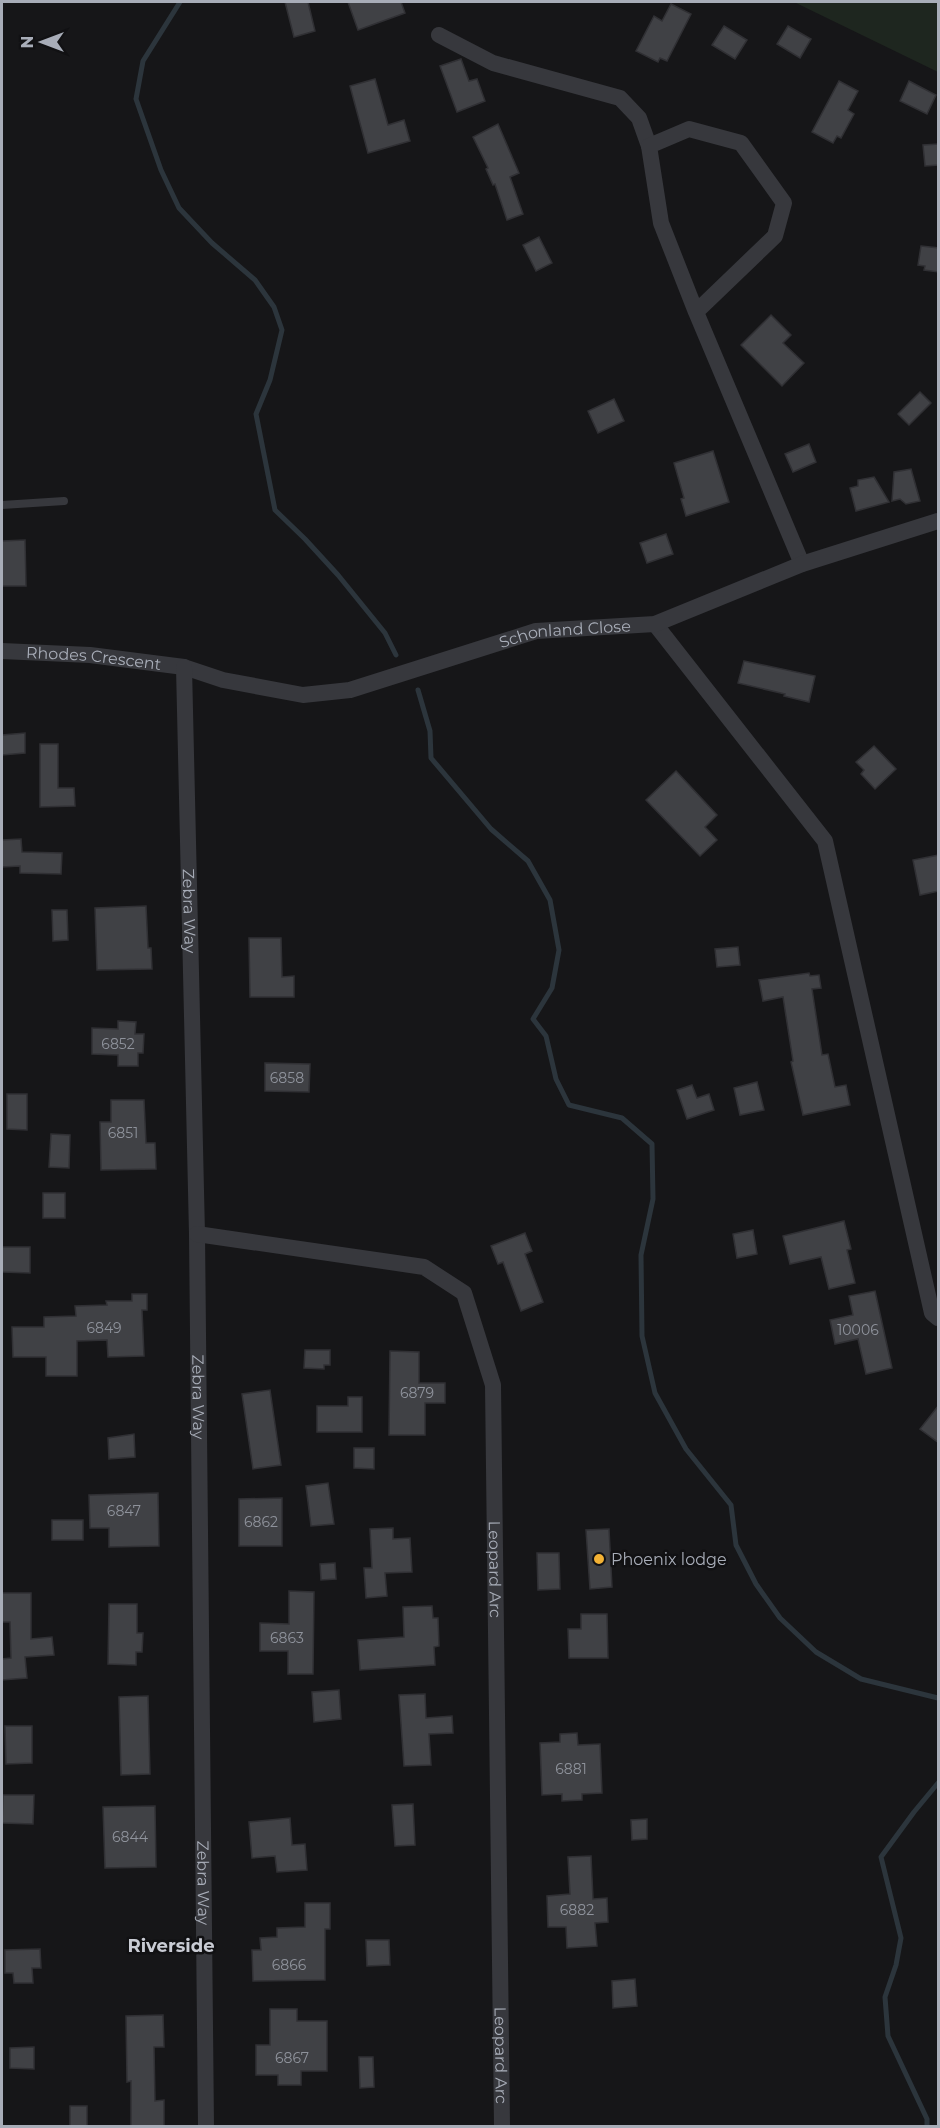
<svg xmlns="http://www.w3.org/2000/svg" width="940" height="2128" font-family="Montserrat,sans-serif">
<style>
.green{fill:#1e261f}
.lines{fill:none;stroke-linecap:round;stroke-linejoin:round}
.stream{stroke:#2c353c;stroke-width:5}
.building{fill:#404145;stroke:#303034;stroke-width:1.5}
.lane{stroke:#37383d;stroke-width:8}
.street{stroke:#37383d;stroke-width:16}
.poi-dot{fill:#f2b134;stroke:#111113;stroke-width:2}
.labels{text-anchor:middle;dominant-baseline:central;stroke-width:5;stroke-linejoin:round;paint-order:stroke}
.number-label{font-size:14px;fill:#8e929b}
.street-label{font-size:16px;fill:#a8adb8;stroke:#111113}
.poi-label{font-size:16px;fill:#a8adb8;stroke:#111113;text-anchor:start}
.neighbourhood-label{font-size:18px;font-weight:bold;fill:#c9ccd4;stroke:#111113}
</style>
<rect width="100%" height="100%" fill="#161618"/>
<path class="green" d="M794,2h144v70z"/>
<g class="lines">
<g class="stream">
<path d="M180,2l-37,59 -7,38 25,71 18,38 33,35 43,37 19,27 8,23 -12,50 -14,34 19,96 30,29 33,36 47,58 11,22"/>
<path d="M418,690l12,41 1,27 60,71 37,32 22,39 9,50 -7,38 -19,31 13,17 10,43 13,26 53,13 30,26 1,55 -12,56 1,81 13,57 31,56 45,56 5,40 20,39 24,34 36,34 45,27 77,19"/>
<path d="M927,2126v-7l-39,-83 -3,-39 11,-32 5,-27 -20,-81 33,-45 24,-29"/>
</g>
</g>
<g class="building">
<path d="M285,2h23l7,29 -21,6z"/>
<path d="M348,2h53l4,11 -47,17z"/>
<path d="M671,4l20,10 -24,47 -7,-3 -2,4 -22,-11 18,-35 8,5z"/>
<path d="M724,26l23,14 -12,19 -23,-14z"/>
<path d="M788,26l23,13 -11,19 -23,-14z"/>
<path d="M461,59l8,22 8,-2 8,22 -28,11 -17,-46z"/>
<path d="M375,79l13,46 16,-5 6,21 -42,12 -18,-67z"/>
<path d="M839,81l19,10 -10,19 6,4 -13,24 -4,-2 -4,7 -21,-11z"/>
<path d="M909,81l27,14 -9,19 -27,-13z"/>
<path d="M498,124l21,49 -9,4 13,37 -16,6 -12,-36 -2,1 -7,-16 2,-1 -15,-31z"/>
<path d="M939,144v21l-14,1 -2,-21z"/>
<path d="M539,237l13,26 -16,8 -13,-26z"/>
<path d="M921,246l18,2v24l-15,-2 1,-4 -7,-1z"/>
<path d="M771,315l20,20 -8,8 21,20 -22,23 -41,-41z"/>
<path d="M920,392l11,11 -22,22 -11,-11z"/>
<path d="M614,399l10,22 -26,12 -10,-22z"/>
<path d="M809,444l7,18 -23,10 -8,-18z"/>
<path d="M713,451l16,51 -43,14 -5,-17 3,-1 -10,-35z"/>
<path d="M911,469l9,32 -14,3 -6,-5 -8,2 2,-29z"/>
<path d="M874,477l15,25 -33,9 -6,-23 8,-2v-6z"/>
<path d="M666,534l7,20 -26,9 -7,-20z"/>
<path d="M25,540l1,46h-24v-45z"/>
<path d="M744,661l71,15 -6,26 -25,-6 1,-2 -47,-11z"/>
<path d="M25,733v20l-23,2v-20z"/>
<path d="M40,744h18v44h16l1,18 -35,1z"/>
<path d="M874,746l22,23 -21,20 -14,-15 3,-4 -8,-8z"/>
<path d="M676,771l41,44 -12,12 12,13 -17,16 -54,-56z"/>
<path d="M21,839l1,13 40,1 -1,21 -41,-1v-7l-18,1v-27z"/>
<path d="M939,855v36l-19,4 -7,-35z"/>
<path d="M146,906l2,42h3l1,21 -55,1 -2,-62z"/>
<path d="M52,910h15l1,30 -15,1z"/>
<path d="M249,938h32l1,39 12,-1v21h-44z"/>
<path d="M738,947l2,18 -23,2 -2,-18z"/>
<path d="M809,973l1,3 9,-1 2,13 -9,1 10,66 6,-1 7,33 11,-2 4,20 -47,10 -12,-53 2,-1 -10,-64 -20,4 -4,-21z"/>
<path d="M118,1021l18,1 -1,12h9l-1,19h-5v13h-20v-11l-26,-1v-26l26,1z"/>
<path d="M265,1063l45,1 -1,28 -44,-1z"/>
<path d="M757,1082l7,28 -24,5 -6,-27z"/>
<path d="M692,1085l5,13 12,-4 5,16 -27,9 -10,-29z"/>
<path d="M7,1094h20v36l-20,-1z"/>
<path d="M111,1100h33l2,43h9l1,26 -55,1 -1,-48h11z"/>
<path d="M51,1134l19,1 -1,33 -20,-1z"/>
<rect x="43" y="1193" width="22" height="25"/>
<path d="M844,1221l7,28 -4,1 8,33 -26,6 -8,-32 -31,7 -7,-28z"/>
<path d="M753,1230l4,24 -20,4 -4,-24z"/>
<path d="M525,1233l7,18 -7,3 18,48 -22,9 -18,-49 -5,2 -7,-18z"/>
<path d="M2,1247h28v26l-28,-1z"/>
<path d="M875,1291l17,77 -26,6 -8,-35 -23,5 -5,-24 23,-5 -4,-19z"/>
<path d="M132,1294h15v16h-5l2,46 -36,1 -1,-17 -30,1v35h-31v-19h-33l-1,-30h32v-10l32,-1 -1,-10 32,-1 -1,-4h26z"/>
<path d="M305,1350h25v15h-6v4l-20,-1z"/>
<path d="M390,1351l29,1v31h26v20h-20v32h-36z"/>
<path d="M270,1390l11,75 -28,4 -11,-75z"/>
<path d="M348,1397h14v35h-45v-26h31z"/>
<path d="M939,1405v38l-19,-14z"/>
<path d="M134,1434l1,23 -26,2 -1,-21z"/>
<path d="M354,1448h20v21l-20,-1z"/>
<path d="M328,1483l6,41 -23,2 -5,-40z"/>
<path d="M158,1493l1,53 -50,1v-19h-19l-1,-33z"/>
<path d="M282,1498v48h-43v-47z"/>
<rect x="52" y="1520" width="31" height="20"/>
<path d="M393,1528v11l17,-1 2,34 -27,1 2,23 -21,2 -2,-30h8l-2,-39z"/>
<path d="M609,1529l3,58 -22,2 -4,-59z"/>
<path d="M537,1553h22l1,36 -22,1z"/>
<path d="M335,1563l1,16 -15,1 -1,-16z"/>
<path d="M289,1591l25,1 -1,82h-25v-23h-28v-28l29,1z"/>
<path d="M2,1593h29v46l21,-2 2,18 -29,2 2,21 -25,2v-21l9,-1 -1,-36h-8z"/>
<path d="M109,1604h28v29h6l-1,19h-6v13l-28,-1z"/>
<path d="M432,1606l1,12h5l1,28 -5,1 1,18 -75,5 -2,-30 46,-3 -1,-30z"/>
<path d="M581,1614h26l1,44h-39l-1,-29h13z"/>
<path d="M339,1690l2,29 -27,3 -2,-30z"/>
<path d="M425,1694l1,24 26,-2 1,17 -24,1 2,31 -27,1 -5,-71z"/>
<path d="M148,1696l2,78 -29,1 -2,-78z"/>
<path d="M5,1726h27v37l-26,1z"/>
<path d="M577,1733l1,12 22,-1 2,49 -20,1v6l-20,1v-7l-20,1 -2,-52 20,-1v-8z"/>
<path d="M3,1795h31l-1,29 -31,-1z"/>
<path d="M413,1804l2,41 -20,1 -3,-41z"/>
<path d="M155,1806l1,61 -51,1 -2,-61z"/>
<path d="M290,1818l2,27 13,-1 2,26 -30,2 -2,-16 -23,2 -3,-36z"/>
<path d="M647,1819v20l-15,1 -1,-20z"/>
<path d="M591,1856l2,43 14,-1 1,24 -13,1 2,23 -30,2 -1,-21h-18l-1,-31 23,-2 -2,-37z"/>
<path d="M305,1903h25v26h-5v51l-72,1 -1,-31h9l-1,-12 17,-1v-9l28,-1z"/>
<path d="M366,1940h23l1,25 -23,1z"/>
<path d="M40,1949l1,19h-9l1,15h-19l-1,-10h-8v-23z"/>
<path d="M635,1979l2,27 -24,2 -1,-27z"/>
<path d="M270,2009h27v12h30v50h-26v14h-23v-10h-22v-30h14z"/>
<path d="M163,2015l1,32h-10l1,54 9,-1v27h-33v-46l-4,1 -1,-66z"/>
<path d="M34,2047v22l-24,-1v-20z"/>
<path d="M359,2057h14l1,30 -14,1z"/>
<rect x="70" y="2106" width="17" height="21"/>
</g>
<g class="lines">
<path class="lane" d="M2,505l62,-4"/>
<g class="street">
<path d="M439,35l54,28 127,35 19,20 10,28"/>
<path d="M696,312l79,-76 9,-33 -43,-60 -52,-14 -40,17 12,77 35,89 106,252"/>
<path d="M655,624l170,217 107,472 6,5"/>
<path id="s1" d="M2,651l88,4 94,12 39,13 80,15 47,-5 186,-59 119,-7 147,-60 136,-43"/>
<path id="s2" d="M184,667l13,567 9,892"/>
<path id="s3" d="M197,1234l227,33 40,26 29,92 9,741"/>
</g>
</g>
<circle class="poi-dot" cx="599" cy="1559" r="6"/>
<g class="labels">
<g class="number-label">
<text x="118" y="1044">6852</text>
<text x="287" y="1078">6858</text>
<text x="123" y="1133">6851</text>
<text x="104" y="1328">6849</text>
<text x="858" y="1330">10006</text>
<text x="417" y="1393">6879</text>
<text x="124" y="1511">6847</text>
<text x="261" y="1522">6862</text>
<text x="287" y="1638">6863</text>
<text x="571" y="1769">6881</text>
<text x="130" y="1837">6844</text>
<text x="577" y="1910">6882</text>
<text x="289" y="1965">6866</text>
<text x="292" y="2058">6867</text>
</g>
<g class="street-label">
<text stroke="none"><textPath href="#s1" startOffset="576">Schonland Close</textPath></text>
<text stroke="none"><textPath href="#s1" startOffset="92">Rhodes Crescent</textPath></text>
<text stroke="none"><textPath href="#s2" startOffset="244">Zebra Way</textPath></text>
<text stroke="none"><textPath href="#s2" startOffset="730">Zebra Way</textPath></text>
<text stroke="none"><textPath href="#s3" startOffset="558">Leopard Arc</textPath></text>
<text stroke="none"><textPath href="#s2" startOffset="1216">Zebra Way</textPath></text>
<text stroke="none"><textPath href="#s3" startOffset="1044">Leopard Arc</textPath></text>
</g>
<g class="poi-label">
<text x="611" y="1559">Phoenix lodge</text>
</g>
<g class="neighbourhood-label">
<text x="171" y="1946">Riverside</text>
</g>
</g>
<rect width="940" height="2128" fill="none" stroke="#a8adb8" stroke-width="6"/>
<g transform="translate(42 42) rotate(270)" stroke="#111113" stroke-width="4.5" paint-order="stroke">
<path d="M0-4.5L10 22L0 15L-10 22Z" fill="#a8adb8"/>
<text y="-9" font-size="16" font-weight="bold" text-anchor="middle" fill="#a8adb8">N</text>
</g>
</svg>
